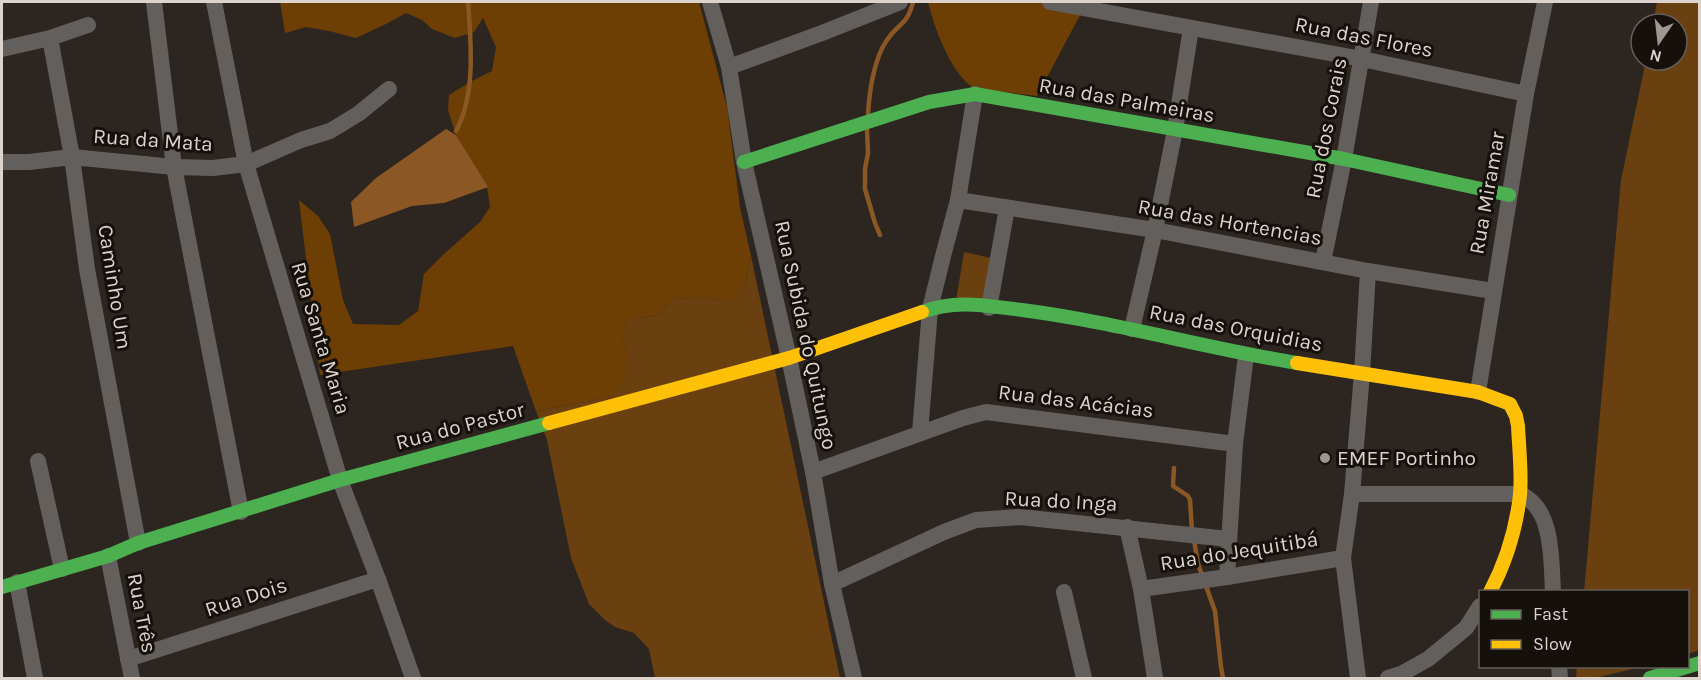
<svg xmlns="http://www.w3.org/2000/svg" width="1701" height="680" font-family="Karla,sans-serif">
<style>
.green{fill:#6a4010}
.forest{fill:#6d3f04}
.water{fill:#8b5825}
.lines{fill:none;stroke-linecap:round;stroke-linejoin:round}
.stream{stroke:#8b5825;stroke-width:4.5}
.street{stroke:#635f5c;stroke-width:16}
.fast{stroke:#4caf50;stroke-width:14}
.slow{stroke:#ffc107;stroke-width:14}
.poi-dot{fill:#9f9690;stroke:#16100b;stroke-width:2}
.labels{text-anchor:middle;dominant-baseline:central;stroke-width:6;stroke-linejoin:round;paint-order:stroke}
.street-label{font-size:21px;fill:#dcd3cc;stroke:#16100b}
.poi-label{font-size:21px;fill:#dcd3cc;stroke:#16100b;text-anchor:start}
</style>
<rect width="100%" height="100%" fill="#2d2620"/>
<g class="green">
<path d="M1657,2h42v648l-11,4v-62h-104l37,-412 25,-120h31v-36h-24z"/>
<path d="M964,252l27,6 -7,48 -28,-5z"/>
<path d="M751,256l89,422h-185l-6,-29 -15,-16 -19,-6 -10,-7 -16,-16 -18,-46 -24,-118 -11,-29 76,-14 16,-44 -6,-18 9,-20 13,3 13,-3 18,-16 27,-2 17,3 26,-15z"/>
<path d="M1577,667v-1l63,1 -45,11h-19z"/>
</g>
<g class="forest">
<path d="M280,2h419l28,105 13,100 11,49 -6,29 -9,12 -17,3 -17,-3 -27,2 -18,16 -14,3 -12,-2 -9,19 6,18 -4,26 -12,18 -76,14 -23,-65 -193,29 -21,-175 19,16 12,18 13,66 10,24 46,1 19,-14 6,-37 20,-20 36,-32 10,-15 -3,-20 -31,-52 -8,-25 1,-15 21,-13 22,-11 4,-24 -13,-29 -9,14 -19,6 -23,-9 -10,-9 -16,-7 -20,11 -30,14 -27,-7 -23,-4 -21,6z"/>
<path d="M928,2h159l-50,94c-11,-2 -59,-6 -65,-9 -22,-16 -38,-60 -44,-85z"/>
</g>
<path class="water" d="M446,129l10,6 32,52 -44,16 -32,3 -58,21 -3,-25 25,-24z"/>
<g class="lines">
<g class="stream">
<path d="M868,115c1,-22 6,-57 19,-75 12,-18 20,-14 26,-38"/>
<path d="M867,129l1,24 -3,16v20l10,34 5,12"/>
<path d="M456,131c20,-36 15,-90 12,-129"/>
<path d="M1174,468l-1,18 15,10 2,4 2,31"/>
<path d="M1194,540l4,24 17,47 6,56 2,11"/>
</g>
<g class="street">
<path d="M154,2l20,165 67,345"/>
<path d="M214,2l32,162 94,316 38,99 35,99"/>
<path d="M710,2l19,65 15,95 45,196 24,114 19,112 22,94"/>
<path d="M1050,2l312,57 164,35"/>
<path d="M50,38l22,119 15,112 51,274"/>
<path d="M2,49l48,-11 38,-13"/>
<path d="M729,67l93,-34 78,-31"/>
<path d="M2,162h27l43,-5 102,10 39,1 33,-4 55,-24 29,-9 28,-17 31,-25"/>
<path d="M958,200l197,30 213,41 125,20"/>
<path d="M1323,262l21,-103 27,-157"/>
<path d="M989,308l18,-100"/>
<path d="M1132,329l23,-99 20,-100 16,-102"/>
<path d="M1478,392l48,-298 19,-92"/>
<path d="M920,433l10,-124 13,-53 15,-56 17,-106"/>
<path d="M38,461l24,108"/>
<path d="M813,472l150,-54 23,-6 249,32"/>
<path d="M1352,494h168c34,14 31,66 33,98"/>
<path d="M1127,527l14,62 14,89"/>
<path d="M108,556l24,122"/>
<path d="M1227,577l8,-133 11,-89"/>
<path d="M17,582l18,96"/>
<path d="M832,584l112,-52 32,-12 44,-3 208,22"/>
<path d="M1141,589l86,-12 116,-19"/>
<path d="M1064,592l20,86"/>
<path d="M128,659l250,-80"/>
<path d="M1559,666l1,12"/>
<path d="M1358,678l-15,-120 9,-64 10,-121 6,-102"/>
<path d="M1388,678l13,-4 27,-15 38,-31 14,-22"/>
</g>
<g class="fast">
<path d="M744,162l185,-60 46,-8 369,65 165,36"/>
<path d="M922,312c36,-13 64,-6 100,-2 93,12 183,38 275,53"/>
<path d="M2,587l106,-31 30,-13 202,-63 209,-57"/>
<path d="M1650,678l50,-15"/>
</g>
<g class="slow">
<path d="M1297,363l181,29 32,12 6,12 2,10c1,21 4,49 2,69 -4,34 -14,67 -30,97"/>
<path d="M549,423l240,-65 133,-46"/>
</g>
</g>
<circle class="poi-dot" cx="1325" cy="458" r="6"/>
<g class="labels">
<g class="street-label">
<text transform="translate(1364 37) rotate(11)">Rua das Flores</text>
<text transform="translate(1127 100) rotate(10)">Rua das Palmeiras</text>
<text transform="translate(1326 128) rotate(-79)">Rua dos Corais</text>
<text transform="translate(153 140) rotate(4)">Rua da Mata</text>
<text transform="translate(1487 193) rotate(-80)">Rua Miramar</text>
<text transform="translate(1230 222) rotate(10)">Rua das Hortencias</text>
<text transform="translate(115 287) rotate(81)">Caminho Um</text>
<text transform="translate(1236 328) rotate(11)">Rua das Orquidias</text>
<text transform="translate(806 335) rotate(78)">Rua Subida do Quitungo</text>
<text transform="translate(321 338) rotate(73)">Rua Santa Maria</text>
<text transform="translate(1076 401) rotate(7)">Rua das Acácias</text>
<text transform="translate(460 426) rotate(-15)">Rua do Pastor</text>
<text transform="translate(1061 501) rotate(3)">Rua do Inga</text>
<text transform="translate(1239 551) rotate(-9)">Rua do Jequitibá</text>
<text transform="translate(246 597) rotate(-18)">Rua Dois</text>
<text transform="translate(142 613) rotate(79)">Rua Três</text>
</g>
<g class="poi-label">
<text x="1337" y="458">EMEF Portinho</text>
</g>
</g>
<rect width="1701" height="680" fill="none" stroke="#dcd3cc" stroke-width="6"/>
<rect x="1479" y="590" width="210" height="78" fill="#16100b" stroke="#655e58" stroke-width="1.5"/>
<rect x="1491" y="610" width="30" height="9" fill="#4caf50" stroke="#655e58" stroke-width="1.5"/>
<text x="1533" y="620" font-size="18" fill="#dcd3cc">Fast</text>
<rect x="1491" y="640" width="30" height="9" fill="#ffc107" stroke="#655e58" stroke-width="1.5"/>
<text x="1533" y="650" font-size="18" fill="#dcd3cc">Slow</text>
<g transform="translate(1659 42) rotate(194)"><circle r="28" fill="#16100b" stroke="#655e58" stroke-width="1.5"/>
<path d="M0-4.5L10 22L0 15L-10 22Z" fill="#9f9690"/>
<text y="-9" font-size="16" font-weight="bold" text-anchor="middle" fill="#dcd3cc">N</text>
</g>
</svg>
